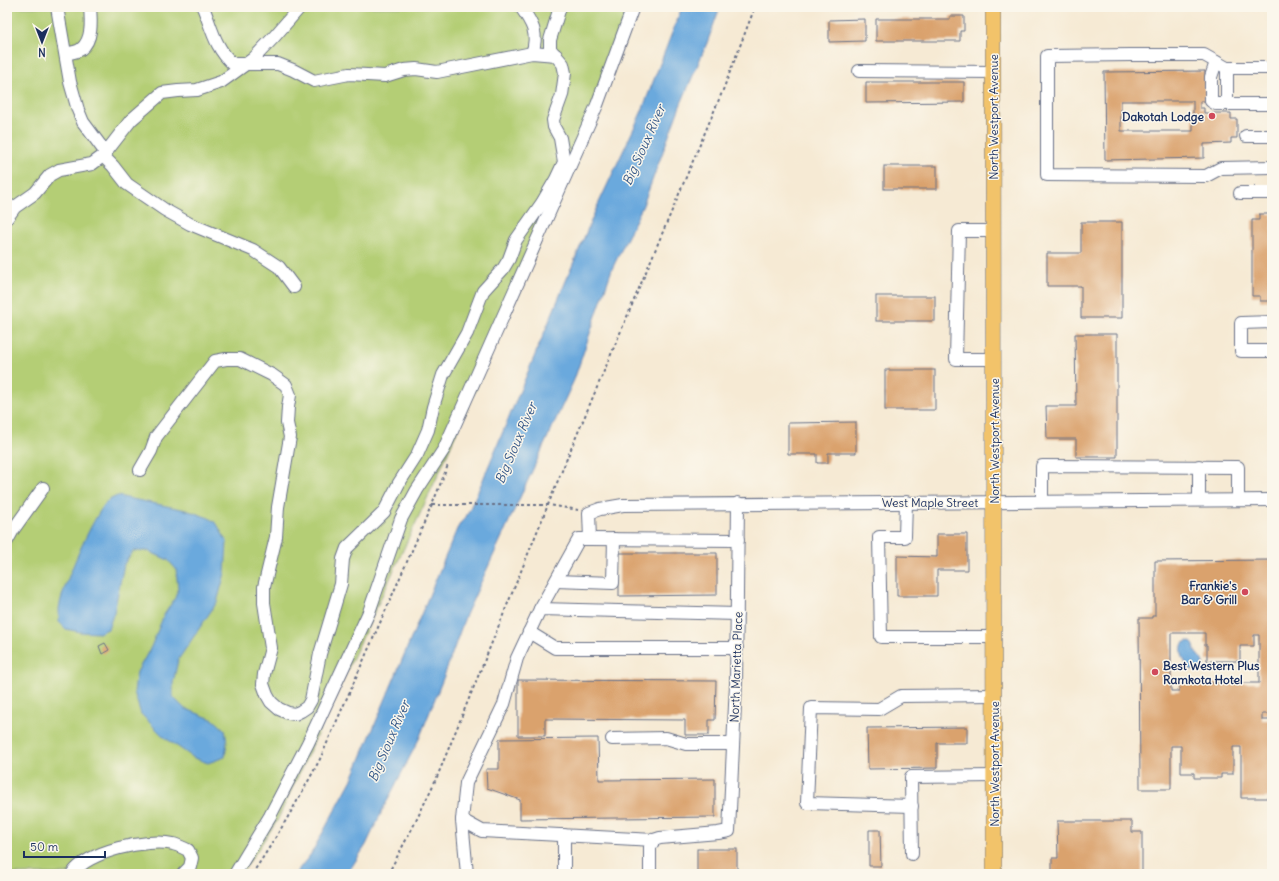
<svg xmlns="http://www.w3.org/2000/svg" width="1279" height="881" font-family="Delius,sans-serif">
<style>
.green{fill:#b4ce74;stroke:#687e69}
.water{fill:#6aa9dd;stroke:#426c9e}
.building{fill:#daa26d;fill-rule:evenodd}
.lines{fill:none;stroke-linecap:round;stroke-linejoin:round}
.minor-casing{stroke:#687087;stroke-width:14}
.major-casing{stroke:#687087;stroke-width:16}
.path{stroke:#687087;stroke-width:2;stroke-dasharray:3 3;stroke-linecap:butt}
.minor{stroke:#fff;stroke-width:12}
.major{stroke:#f2c36a;stroke-width:15}
.poi-dot{fill:#d1495b;stroke:#fbf7ec;stroke-width:1.5}
.labels{text-anchor:middle;dominant-baseline:central;stroke-width:3;stroke-linejoin:round;paint-order:stroke}
.poi-label{font-size:12px;font-weight:bold;fill:#1b2f5e;stroke:#fbf7ec;text-anchor:end}
.street-label{font-size:12px;fill:#1b2f5e;stroke:#fbf7ec}
.water-label{font-size:13px;font-style:italic;fill:#375a8a;stroke:#fbf7ec}
</style>
<rect width="100%" height="100%" fill="#fbf7ec"/>
<filter id="ink" filterUnits="userSpaceOnUse"><feTurbulence type="fractalNoise" baseFrequency=".025" numOctaves="2"/><feDisplacementMap in="SourceGraphic" scale="8" xChannelSelector="R" yChannelSelector="G"/><feConvolveMatrix kernelMatrix="1 2 1 2 8 2 1 2 1" color-interpolation-filters="sRGB"/></filter>
<filter id="wash" filterUnits="userSpaceOnUse"><feTurbulence type="fractalNoise" baseFrequency=".012" numOctaves="4" result="noise"/><feDisplacementMap in="SourceGraphic" scale="16" xChannelSelector="R" yChannelSelector="G"/><feGaussianBlur stdDeviation="0.9" result="paint"/><feColorMatrix in="noise" values="0 0 0 0 0 0 0 0 0 0 0 0 0 0 0 0 0 1.4 0 .05"/><feComposite in="paint" operator="in"/></filter>
<g filter="url(#wash)">
<rect width="100%" height="100%" fill="#f6ead4"/>
<path class="green" d="M7,7h630l-104,250 -95,218 -161,346 -36,53h-234z"/>
<g class="water">
<path d="M682,7h38l-13,36 -27,63 -37,99 -31,64 -38,111 -109,237 -19,54 -27,68 -36,70 -17,36 -19,29h-52l16,-20 41,-75 105,-250 4,-7 5,-5 13,-28 117,-280 45,-96z"/>
<path d="M117,496l69,14 23,8 8,6 10,18 -2,31 -8,29 -39,58 -5,23v14l11,11 30,12 11,10 2,12 -2,15 -17,6 -14,-5 -30,-21 -23,-23 -7,-22 3,-20 14,-25 13,-32 11,-17 3,-9 -2,-20 -8,-9 -20,-9h-15l-9,13 -10,48 -6,17 -9,4 -19,-1 -14,-3 -7,-7c0,-4 0,-9 0,-13 2,-19 34,-94 48,-107 2,-3 7,-4 10,-6z"/>
<path d="M1188,641c8,2 5,7 9,13 4,5 7,7 6,14l-8,2 -5,-1c-6,-7 -11,-17 -7,-26z"/>
</g>
<g id="blocks">
<g class="building">
<path d="M950,16h14v15h-4v10h-84v-22h74z"/>
<path d="M865,19v22l-36,1v-22z"/>
<path d="M1205,71v30h-5v7h4v5h27v6h6v19h-6v5l-27,1v14l-99,2 -1,-88zM1121,101h72v30h-72z"/>
<path d="M866,82h98v20l-98,1z"/>
<rect x="884" y="166" width="53" height="23"/>
<path d="M1259,214h13v87h-12v-5h-8v-76h7z"/>
<path d="M1081,222h41v96h-41v-32h-34v-33h34z"/>
<rect x="876" y="296" width="59" height="25"/>
<path d="M1075,334h42v123h-41v-18h-29l-1,-33h30z"/>
<rect x="885" y="370" width="50" height="40"/>
<path d="M856,422v31h-28v10h-11v-9h-29v-31z"/>
<path d="M937,534h30v36h-30v26h-40v-40l40,1z"/>
<path d="M619,553h98v42l-98,1z"/>
<path d="M1272,560v154h-10v6h10v78h-31v-51h-8v27h-12v4h-27v-5h-13v-27h-10v43h-31l-1,-171h13v-2h3v-55zM1171,633h34v12h2v16h33v-15h14v-11h5v48h-80v8h-8z"/>
<path d="M105,643l4,7 -7,4 -3,-8z"/>
<path d="M518,680l198,1 -1,39h-6v15h-24v-15l-140,-1v17h-27z"/>
<path d="M967,727v16h-30v25l-69,1 -1,-41z"/>
<path d="M598,738l1,42 116,-1v38l-195,2v-19l-33,-12 -1,-19h13v-30z"/>
<path d="M1057,821h75v11h10v42h-90v-16h6z"/>
<path d="M869,830h11l1,36h-12z"/>
<rect x="697" y="849" width="40" height="25"/>
</g>
</g>
</g>
<g filter="url(#ink)">
<use href="#blocks" fill-opacity="0" stroke="#687087" stroke-width="1"/>
<g class="lines">
<defs>
<g id="minor">
<path d="M57,7l13,75 8,28 5,12 23,31"/>
<path d="M203,7c9,22 12,41 30,57h45l15,6 21,11 35,-7 36,2 19,-6 12,-1 21,3 95,-19 24,2"/>
<path d="M521,7c11,16 18,27 11,46"/>
<path d="M66,54c5,-2 12,-2 15,-5 12,-9 10,-29 9,-42"/>
<path d="M1216,62l-5,15v24l5,3h11"/>
<path d="M1227,68l-23,-13h-73l-84,1v119l159,1 15,-8 51,-1"/>
<path d="M1272,68h-45v36h45"/>
<path d="M859,71l134,1"/>
<path d="M1246,136h26"/>
<path d="M103,156l10,10 14,18 38,26 25,14 63,26 26,17 15,20"/>
<path d="M1240,193h32"/>
<path d="M7,218l8,-11 20,-14 15,-18 9,-5 33,-6 11,-8 28,-36 31,-27 16,-2 19,-1 24,-8 25,-18 8,-6 20,-21 26,-30"/>
<path d="M993,231h-34l-3,128h38"/>
<path d="M1272,322l-31,1v28h31"/>
<path d="M1199,466v34"/>
<path d="M140,470l11,-19 5,-14 59,-76 11,-2h14l32,16 14,10 4,10 -2,12 -1,16 3,14 -12,70 -2,30 -12,50v16l7,45 -7,26 -1,10 4,11 4,7 8,7 9,4 7,1 6,-3 6,-4 4,-7 9,-46 21,-70 2,-25 4,-11 37,-36 15,-29 18,-28 11,-25 5,-23 10,-32 24,-42 16,-42 20,-22 6,-10 7,-19 26,-37 14,-24 8,-17 -4,-24 -6,-11 -1,-7 9,-25 3,-22 -2,-9 -13,-15v-9l10,-33"/>
<path d="M1042,501v-35l196,1v33"/>
<path d="M906,502l-1,35h-26l2,100h113"/>
<path d="M590,539l148,1"/>
<path d="M7,541l6,-11 30,-42"/>
<path d="M556,581l57,2 1,-44"/>
<path d="M540,609l39,-70h11l-1,-26 11,-4 23,-4 649,-5"/>
<path d="M529,632l26,16h182"/>
<path d="M612,739l54,-1 20,6h47"/>
<path d="M912,806l-105,-3 4,-95 68,1 22,-13 93,-1"/>
<path d="M462,820l5,54"/>
<path d="M654,840l-172,-9 -20,-11 4,-37 38,-79 13,-46 23,-49 197,5"/>
<path d="M912,854l-1,-77 83,-1"/>
<path d="M72,874c16,-23 75,-36 101,-30 5,1 10,4 15,6l4,8 -2,9 -7,7"/>
<path d="M235,874l35,-58 38,-73 61,-131 32,-93 16,-29 27,-41 153,-344 36,-98"/>
<path d="M564,874v-39"/>
<path d="M650,874v-27l4,-7 6,-2 58,-5 11,-2 7,-147 2,-181"/>
</g>
<path id="major" d="M993,7l1,867"/>
</defs>
<use href="#minor" class="minor-casing"/>
<use href="#major" class="major-casing"/>
<g class="path">
<path d="M432,505h117l29,5"/>
<path d="M252,874c25,-37 47,-75 68,-115l112,-254 16,-40"/>
<path d="M388,874l27,-51 22,-46 131,-321 155,-366 32,-83"/>
</g>
<use href="#minor" class="minor"/>
<use href="#major" class="major"/>
</g>
</g>
<g class="poi-dot">
<circle cx="1212" cy="116" r="4"/>
<circle cx="1245" cy="592" r="4"/>
<circle cx="1155" cy="672" r="4"/>
</g>
<g class="labels">
<g class="poi-label">
<text x="1204" y="116">Dakotah Lodge</text>
<text x="1237" y="585">Frankie's<tspan x="1237" dy="14">Bar &amp; Grill</tspan></text>
<text x="1163" y="665" text-anchor="start">Best Western Plus<tspan x="1163" dy="14">Ramkota Hotel</tspan></text>
</g>
<g class="street-label">
<text transform="translate(993 117) rotate(-90)">North Westport Avenue</text>
<text transform="translate(994 441) rotate(-90)">North Westport Avenue</text>
<text x="930" y="502">West Maple Street</text>
<text transform="translate(736 667) rotate(-88)">North Marietta Place</text>
<text transform="translate(994 764) rotate(-90)">North Westport Avenue</text>
</g>
<g class="water-label">
<text transform="translate(644 145) rotate(-66)">Big Sioux River</text>
<text transform="translate(516 443) rotate(-67)">Big Sioux River</text>
<text transform="translate(389 741) rotate(-67)">Big Sioux River</text>
</g>
</g>
<rect width="1279" height="881" fill="none" stroke="#fbf7ec" stroke-width="24"/>
<g transform="translate(42 42) rotate(180)" stroke="#fbf7ec" stroke-width="3" paint-order="stroke">
<path d="M0-3L7 15L0 10L-7 15Z" fill="#1b2f5e"/>
<text y="-6" font-size="11" font-weight="bold" text-anchor="middle" fill="#1b2f5e">N</text>
</g>
<path d="M24 851v6h81v-6" fill="none" stroke="#1b2f5e" stroke-width="2"/>
<text x="30" y="851" font-size="12" fill="#1b2f5e" stroke="#fbf7ec" stroke-width="3" paint-order="stroke">50 m</text>
</svg>
